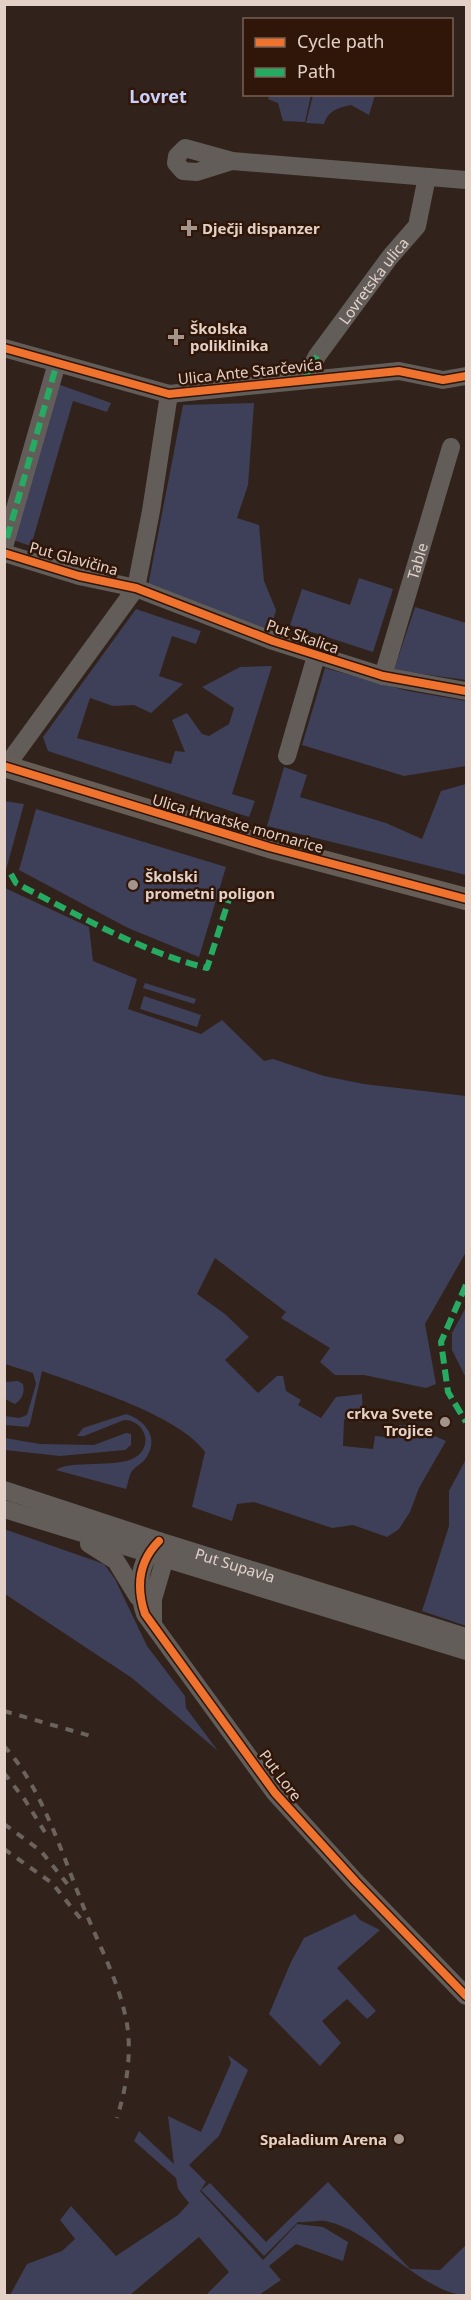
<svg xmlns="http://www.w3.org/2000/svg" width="471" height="2300" font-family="'Noto Sans',sans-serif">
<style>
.green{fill:#3e3f58}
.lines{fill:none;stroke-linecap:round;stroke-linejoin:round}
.minor{stroke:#635d5a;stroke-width:18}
.major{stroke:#675d57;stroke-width:22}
.rail{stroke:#6c635e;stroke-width:4;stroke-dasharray:8 8;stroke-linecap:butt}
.quiet{stroke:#26ab63;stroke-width:6;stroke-dasharray:12 6;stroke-linecap:butt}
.cycleway-casing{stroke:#2f1609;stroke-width:11}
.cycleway{stroke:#ef722f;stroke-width:8}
.poi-dot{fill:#a5948b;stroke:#2f1609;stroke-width:2}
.labels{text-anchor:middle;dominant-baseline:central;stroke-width:5;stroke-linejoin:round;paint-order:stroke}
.poi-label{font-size:15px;font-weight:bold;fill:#e3d1c8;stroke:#2f1609;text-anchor:start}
.street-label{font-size:15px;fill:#e3d1c8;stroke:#2f1609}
.quarter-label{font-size:18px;font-weight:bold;fill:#cad0fb;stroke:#2f1609}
</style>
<rect width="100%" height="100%" fill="#31231b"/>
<g class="green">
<path d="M270,95h41l-6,27 -22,-1 -5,-18 -10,-4z"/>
<path d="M313,95v-1l62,1 -6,20 -18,-10c-14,3 -22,5 -27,19l-18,-1z"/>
<path d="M52,382l59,21 -4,9 -34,-11 -42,145 -24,-8z"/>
<path d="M254,403l-6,82 -11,33 22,7 5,56 12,29 -6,22 -122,-46 35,-181z"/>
<path d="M359,578l34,11 -20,63 -83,-27 12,-36 48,16z"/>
<path d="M415,607l51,16v57l-72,-10z"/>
<path d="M136,609l65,22 -5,13 -24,-8 -13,40 24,8 -32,29 -17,-8 -21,1 -23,-8 -13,40 94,26 4,-13 10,1 -13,-32 15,-7 15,21 7,2 20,-12 5,-16 -32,-21 38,-20 32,-1 -40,128 23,7 -6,16 -201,-66 -5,-14z"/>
<path d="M325,668l83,23 58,10v65l-62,10 -102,-31z"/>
<path d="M284,767l23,8 -7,22 86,26 36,16 19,-48 25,-7v91l-199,-49z"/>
<path d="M4,801l20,3 -18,66h-2z"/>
<path d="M36,809l190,58 -27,90 -71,-29 -109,-58z"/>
<path d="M5,888l84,39 4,34 44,18 -9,30 73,25 21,-14 42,41 9,-2 51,17 40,8 102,12v156l-41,72 11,60 -10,4 -62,-13h-29l-15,-13 10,-14 -49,-30 5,-6 -71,-54 -18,36 28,20 24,23 -24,23 33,33 19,-17h6l3,15 15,9 -3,5 23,13 15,-21 26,-3 1,28 -19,-3 -1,27 30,3 2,-13 23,2 1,-13h11l36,16 -27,47 -9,24 -11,17 -12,8 -34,-12 -21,3 -78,-26 -17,2 -5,17 -40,-14 13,-55c-26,-37 -120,-65 -163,-81l-12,53 -2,3 -23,-2v-9l14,2 8,-3 9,-31 -3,-11 -28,-9z"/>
<path d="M145,983l51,16 -2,5 -51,-16z"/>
<path d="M144,996l57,19 -4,12 -57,-18z"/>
<path d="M466,1307v71l-14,-28v-17z"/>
<path d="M18,1381l5,3c2,9 -1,15 -8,20l-10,-5v-17z"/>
<path d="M126,1414c19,6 34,24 20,44 -3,5 -10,8 -14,13 -3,4 -4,13 -6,18l-70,-19c13,-10 60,-2 78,-12 20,-10 12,-38 -10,-38l-40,16h-7l6,-8z"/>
<path d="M126,1433l5,1v11l-6,5 -65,6 -55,-6v-12l35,6 54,1z"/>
<path d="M466,1459v167l-44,-15 27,-85v-35z"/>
<path d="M4,1529l100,35 11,15 32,67 38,50 1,12 32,43 -86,-73 -127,-84z"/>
<path d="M355,1914l5,6 20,10 -43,38 39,43 -9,8 -20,-20 -25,22 19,22 -21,23 -51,-52 22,-52 13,-24z"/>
<path d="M228,2055l20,15 -29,66 -30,29 17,17 -6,9 63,69 34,-36 26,3 25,15 -5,19 -47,-17 -27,22 12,14 -22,15h-53l23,-23 -30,-35 -69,58h-120l17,-31 35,-13 13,-12 -15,-19 11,-14 45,50 62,-41 11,-12 -11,-14 -2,-11 -42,-37 5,-10 35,33 -6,-48 33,16 30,-69z"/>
<path d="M328,2182l82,87 30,1 26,-25v50c-38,1 -93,-63 -137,-73 -10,-3 -19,1 -31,0l-34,34 -63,-66 9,-7 56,59z"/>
</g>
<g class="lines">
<g class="minor">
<path d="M232,161l-35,11 -14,-1 -7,-8 1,-7 8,-8 47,13 234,19"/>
<path d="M4,348l165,46 230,-23 44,9 23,-4"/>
<path id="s1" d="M305,379l12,-23 73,-99 27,-31 10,-49"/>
<path d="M4,547l53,-184"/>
<path d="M4,553l75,23 57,12 137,53 110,35 83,15"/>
<path id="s2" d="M383,676l68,-229"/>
<path d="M287,756l29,-100"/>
<path d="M4,769l132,-181 15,-77 18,-117"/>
<path id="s3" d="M4,1490l155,51 307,96"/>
<path d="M4,1509l462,142"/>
<path d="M159,1541c-21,21 -23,46 -14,73l130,179 81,89 110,114"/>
<path d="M89,1544l27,17 22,36"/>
<path d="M153,1625v-26l12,-41 -2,-11"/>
</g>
<path class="major" d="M4,766l265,81 197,52"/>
<g class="rail">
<path d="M4,1711l90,26"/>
<path d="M4,1746c39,42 60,114 82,167 15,36 34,72 41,111 5,32 -1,64 -10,94"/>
<path d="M4,1773l21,27 21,34"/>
<path d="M4,1824l37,27 28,35"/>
<path d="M4,1849l48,34 32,40"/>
</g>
<g class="quiet">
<path d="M305,379l12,-23"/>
<path d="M7,538l50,-175"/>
<path d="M11,874l5,9 9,5c59,30 117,64 182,80l23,-72"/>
<path d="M466,1285l-25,57 7,50 18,30"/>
</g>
<defs>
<g id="cycleway">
<path d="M4,348l165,46 230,-23 44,9 23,-4"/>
<path d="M4,553l75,23 57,12 137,53 110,35 83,15"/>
<path d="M4,766l265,81 197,52"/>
<path d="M159,1541c-21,21 -23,46 -14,73l130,179 81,89 110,114"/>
</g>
</defs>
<use href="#cycleway" class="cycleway-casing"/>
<use href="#cycleway" class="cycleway"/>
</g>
<g class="poi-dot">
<path d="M186 219h6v6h6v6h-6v6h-6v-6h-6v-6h6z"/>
<path d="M173 328h6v6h6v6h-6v6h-6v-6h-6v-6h6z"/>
<circle cx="133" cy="885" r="6"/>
<circle cx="445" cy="1422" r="6"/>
<circle cx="399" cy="2139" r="6"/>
</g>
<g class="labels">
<g class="poi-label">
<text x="202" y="228">Dječji dispanzer</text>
<text x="190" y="328">Školska<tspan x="190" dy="17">poliklinika</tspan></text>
<text x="145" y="876">Školski<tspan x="145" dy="17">prometni poligon</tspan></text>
<text x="433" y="1413" text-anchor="end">crkva Svete<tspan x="433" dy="17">Trojice</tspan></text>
<text x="387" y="2139" text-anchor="end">Spaladium Arena</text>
</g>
<g class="street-label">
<text stroke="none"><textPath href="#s1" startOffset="120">Lovretska ulica</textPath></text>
<text transform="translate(250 371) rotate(-6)">Ulica Ante Starčevića</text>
<text transform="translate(74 558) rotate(15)">Put Glavičina</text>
<text stroke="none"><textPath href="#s2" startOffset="120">Table</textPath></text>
<text transform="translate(303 636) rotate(19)">Put Skalica</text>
<text transform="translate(238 823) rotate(16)">Ulica Hrvatske mornarice</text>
<text stroke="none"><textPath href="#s3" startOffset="243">Put Supavla</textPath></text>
<text transform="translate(281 1775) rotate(53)">Put Lore</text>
</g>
<g class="quarter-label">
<text x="158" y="96">Lovret</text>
</g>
</g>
<rect width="471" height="2300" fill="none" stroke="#e3d1c8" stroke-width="12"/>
<rect x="243" y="18" width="210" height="78" fill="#2f1609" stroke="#776155" stroke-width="1.5"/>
<rect x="255" y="38" width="30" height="9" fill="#ef722f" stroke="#776155" stroke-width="1.5"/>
<text x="297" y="48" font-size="18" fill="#e3d1c8">Cycle path</text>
<rect x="255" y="68" width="30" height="9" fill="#26ab63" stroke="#776155" stroke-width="1.5"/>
<text x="297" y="78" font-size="18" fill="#e3d1c8">Path</text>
</svg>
